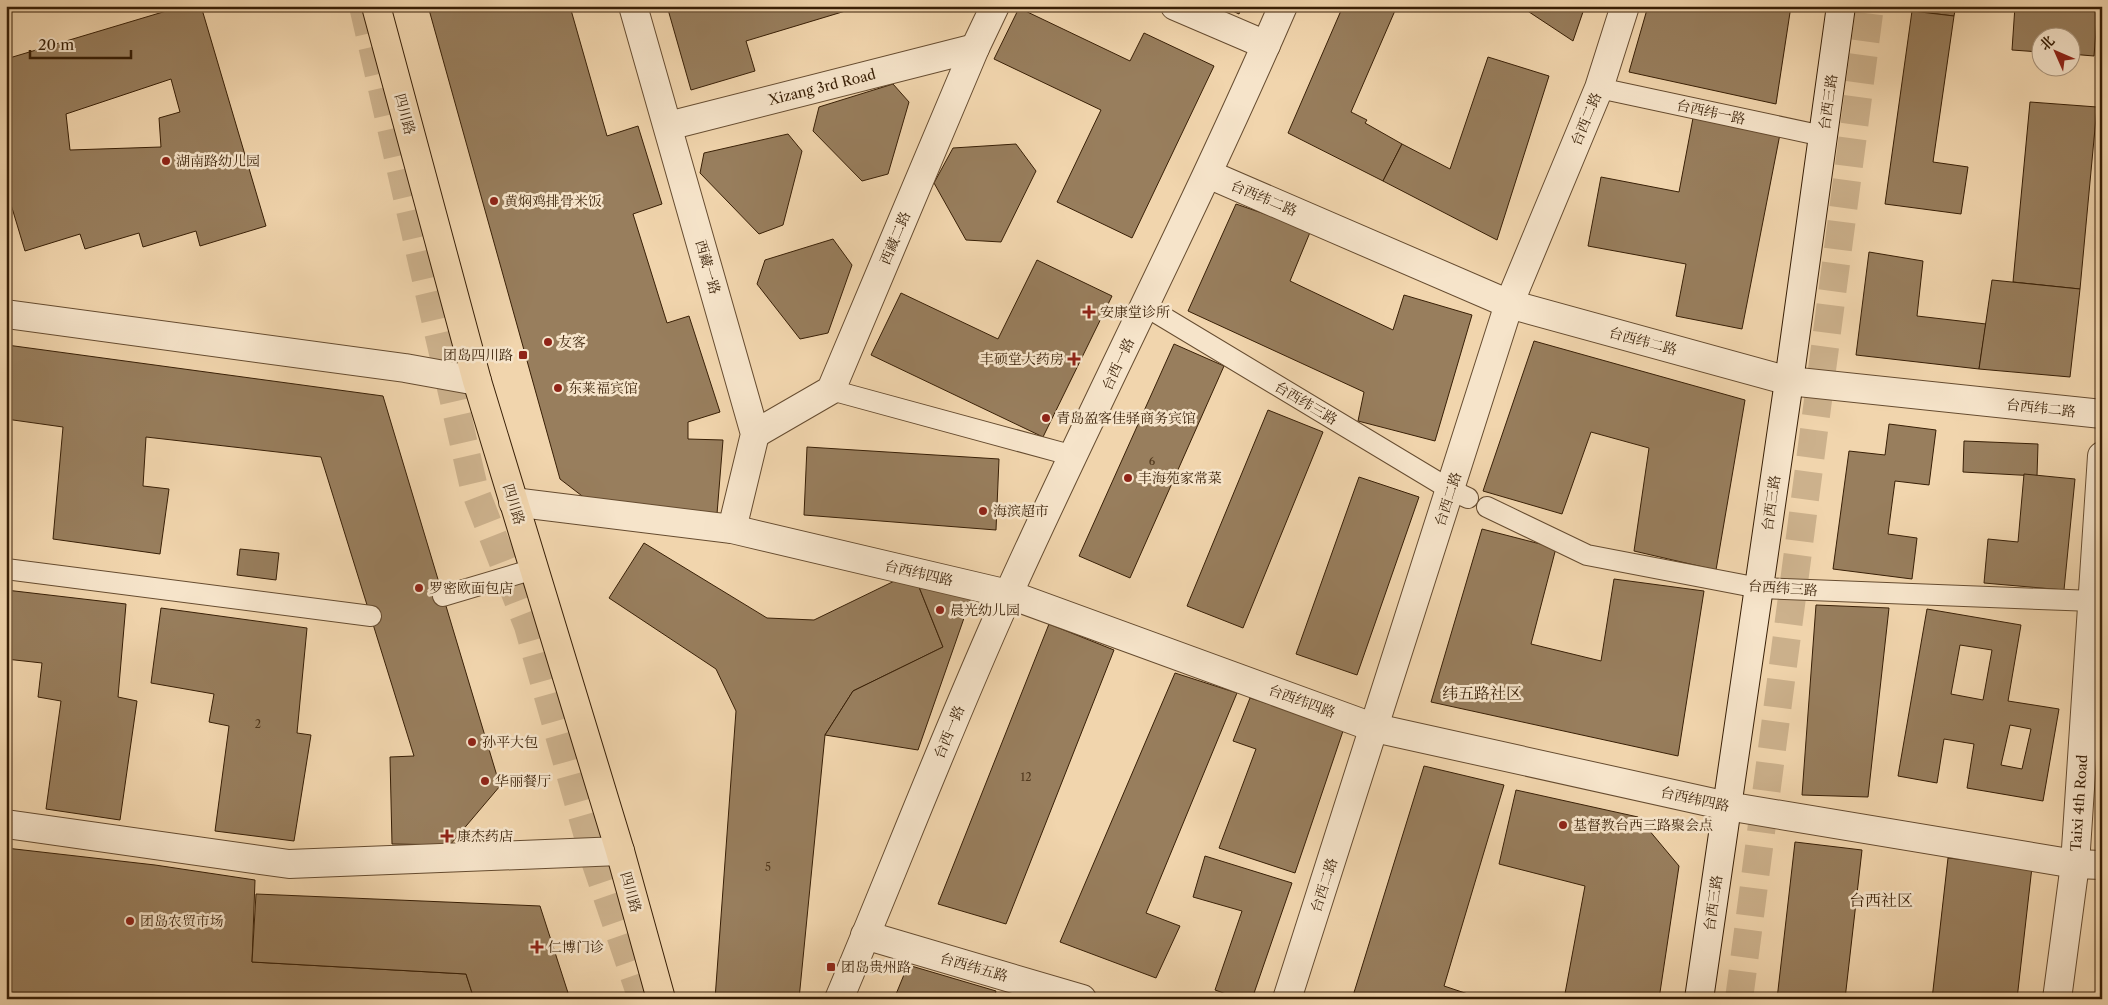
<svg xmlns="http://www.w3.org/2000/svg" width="2108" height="1005" font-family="'Libre Caslon Text','Noto Serif SC',serif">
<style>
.building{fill:#987e5d;stroke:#381f06;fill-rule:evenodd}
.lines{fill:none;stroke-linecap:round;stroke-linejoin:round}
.highway-tunnel{stroke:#ccb18c;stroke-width:28;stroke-dasharray:28 14;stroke-linecap:butt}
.lane-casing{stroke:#664c30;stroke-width:22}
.street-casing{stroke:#664c30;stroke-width:30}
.secondary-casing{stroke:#381f06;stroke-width:30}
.primary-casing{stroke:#381f06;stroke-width:30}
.lane{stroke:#f6e4ca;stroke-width:20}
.street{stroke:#f6e4ca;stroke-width:28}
.secondary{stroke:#f6e4ca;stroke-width:28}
.primary{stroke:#f1d5ad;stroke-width:28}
.poi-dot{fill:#8f2418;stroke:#f6e4ca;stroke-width:2}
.labels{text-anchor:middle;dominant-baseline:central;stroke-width:5;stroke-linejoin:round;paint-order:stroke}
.number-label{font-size:11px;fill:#50371c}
.street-label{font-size:14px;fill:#381f06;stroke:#f6e4ca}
.poi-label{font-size:14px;fill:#381f06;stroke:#f6e4ca;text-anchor:start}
.quarter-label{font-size:16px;fill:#381f06;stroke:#f6e4ca}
</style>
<rect width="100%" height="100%" fill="#f1d5ad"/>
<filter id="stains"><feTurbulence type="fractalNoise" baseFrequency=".004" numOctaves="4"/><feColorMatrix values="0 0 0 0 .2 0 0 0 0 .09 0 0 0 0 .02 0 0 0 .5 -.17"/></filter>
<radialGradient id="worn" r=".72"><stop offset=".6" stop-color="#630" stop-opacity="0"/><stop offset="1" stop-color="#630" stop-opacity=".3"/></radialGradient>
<g class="building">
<path d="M183,6h18l65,220 -66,20 -4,-15 -53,16 -4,-14 -54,16 -5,-15 -55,17 -19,-63v-129zM171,79l9,33 -21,6 2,29 -91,3 -4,-36z"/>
<path d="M428,6h157l-14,4 36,126 31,-10 24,78 -29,10 34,109 22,-7 31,96 -32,10v17l35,1 -6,74 -131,-15 -26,-20z"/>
<path d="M667,6h195l-116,35 9,30 -64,19z"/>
<path d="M1222,6h20l-3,8z"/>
<path d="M1343,6h54l-46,106 16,8 -2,3 37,21 -19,37 -95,-48z"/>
<path d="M1520,6h65l-12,35z"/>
<path d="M1648,6h47l17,5 1,-5h78l-15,98 -147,-32z"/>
<path d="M1913,6h43l-2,10 -42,-5z"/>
<path d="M2015,6h83l-4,50 -24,-2v-16h-30v14l-28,-2z"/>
<path d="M1019,8l111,53 14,-28 70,33 -82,172 -75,-36 44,-92 -107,-51z"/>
<path d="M1912,11l42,5 -21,146 35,5 -7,47 -76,-10z"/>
<path d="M1488,57l61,19 -52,164 -114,-59 19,-37 48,25z"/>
<path d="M893,84l16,18 -21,72 -26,7 -49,-50 6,-24z"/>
<path d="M2030,102l67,5 -17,182 -67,-7z"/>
<path d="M1693,118l87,16 -38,195 -66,-13 10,-52 -98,-18 13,-69 78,15z"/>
<path d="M788,134l14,17 -19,74 -24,9 -59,-61 4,-20z"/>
<path d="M1016,144l20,27 -35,71 -35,-2 -32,-57 19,-35z"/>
<path d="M1236,204l75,26 -21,51 103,49 11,-35 68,20 -37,126 -77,-20 6,-29 -176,-81z"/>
<path d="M833,239l19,26 -24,68 -28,6 -43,-55 8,-24z"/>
<path d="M1869,252l54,9 -6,55 69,8 -7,45 -123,-14z"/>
<path d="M1037,260l75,36 -69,141 -172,-82 30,-62 97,46z"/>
<path d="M1992,280l88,9 -10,88 -91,-8z"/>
<path d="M1534,341l211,59 -29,170 -82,-19 15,-103 -58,-16 -29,82 -79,-23z"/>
<path d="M1174,344l50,22 -94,212 -51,-22z"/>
<path d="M7,345l376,51 117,390 -50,59 -58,-1 -2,-87 24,-1 -93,-299 -175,-20 -3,49 26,3 -9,65 -107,-15 10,-112 -57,-8z"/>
<path d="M1268,410l55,22 -80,196 -56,-22z"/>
<path d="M1889,424l47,6 -7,55 -34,-4 -7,53 29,4 -5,41 -79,-10 16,-118 36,4z"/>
<path d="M1964,441l74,3 -1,32 -74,-4z"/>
<path d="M807,447l192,12 -3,71 -192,-15z"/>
<path d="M2024,474l51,5 -11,111 -80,-7 4,-44 30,3z"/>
<path d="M1359,477l60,20 -62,178 -61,-21z"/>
<path d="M1482,529l74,19 -25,96 70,17 13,-82 90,12 -26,165 -247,-54z"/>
<path d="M644,543l123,75 47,2 99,-48 30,75 -90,44 -28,44 -26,264h-84l21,-288 -20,-42 -107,-71z"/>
<path d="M240,549l39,4 -3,27 -39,-5z"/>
<path d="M919,587l52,11 -53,152 -93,-15 28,-44 90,-44z"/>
<path d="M6,590l120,14 -8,93 19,4 -17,119 -74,-11 15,-108 -23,-4 4,-34 -36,-4z"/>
<path d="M1816,605l73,3 -21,189 -66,-2z"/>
<path d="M161,608l146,20 -10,105 14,2 -17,106 -79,-10 14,-105 -20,-4 5,-28 -63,-11z"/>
<path d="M1927,609l94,16 -13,76 51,8 -16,92 -76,-13 7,-44 -30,-5 -7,44 -39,-7zM1960,645l32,5 -9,50 -32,-6zM2010,725l21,4 -9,40 -21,-4z"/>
<path d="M1049,624l65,26 -108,274 -68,-20z"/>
<path d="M1175,673l62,20 -91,220 34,13 -24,52 -96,-36z"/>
<path d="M1250,698l94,30 -49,145 -76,-25 37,-99 -23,-8z"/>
<path d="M1424,766l80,19 -60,201 39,13h-131z"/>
<path d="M1516,790l122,27 41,49 -20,133h-95l21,-113 -86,-22z"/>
<path d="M1795,842l67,8 -17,149h-68z"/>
<path d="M6,848l149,17 100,15 -3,82 214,12 8,25h-468z"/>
<path d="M1205,856l87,27 -40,116h-12l-25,-9 27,-79 -49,-14z"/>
<path d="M1948,858l84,9 -15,132h-85z"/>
<path d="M256,894l284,12 30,93h-96l-8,-25 -214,-12z"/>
<path d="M908,965l88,26 -2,8h-100z"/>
</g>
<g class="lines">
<g class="highway-tunnel">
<path d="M363,6l111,482 54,138 67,235 47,138"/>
<path d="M1739,999l131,-993"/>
</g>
<defs>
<g id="lane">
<path d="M1599,88l224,48"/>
<path d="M1145,306l306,184 17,8"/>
<path d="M831,390l243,66"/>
<path d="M1487,507l100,48 172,33 334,13"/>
<path d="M6,569l365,47"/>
<path d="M443,596l91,-27"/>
</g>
<g id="street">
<path d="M633,6l122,428 -23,95"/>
<path d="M1175,6l91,39"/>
<path d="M668,126l307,-78"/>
<path d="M1208,174l301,130 280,77 313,33"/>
<path d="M6,314l399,54 72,13"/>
<path d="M755,434l76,-44 144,-342 20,-42"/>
<path d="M513,502l219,27 276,65 367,134 352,78 348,58 27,1"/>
<path d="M6,824l283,40 331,-13"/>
<path d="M865,935l217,64"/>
<path d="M839,999c57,-135 109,-271 169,-404 89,-197 189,-390 275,-589"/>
<path d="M1287,999l222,-695 90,-216 26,-82"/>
<path d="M2057,999l18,-135 27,-408"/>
</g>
<path id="secondary" d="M1699,999l90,-618 52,-375"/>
<path id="primary" d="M376,6l101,375 143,470 41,148"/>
</defs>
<use href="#lane" class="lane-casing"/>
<use href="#street" class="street-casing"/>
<use href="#secondary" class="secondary-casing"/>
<use href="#primary" class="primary-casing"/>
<use href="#lane" class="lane"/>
<use href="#street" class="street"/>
<use href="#secondary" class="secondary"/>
<use href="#primary" class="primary"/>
</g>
<g class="poi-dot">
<circle cx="166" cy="161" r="5"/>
<circle cx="494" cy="201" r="5"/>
<path d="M1086.5 304.5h5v5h5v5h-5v5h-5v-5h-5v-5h5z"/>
<circle cx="548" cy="342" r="5"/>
<rect x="518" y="350" width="10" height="10" rx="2.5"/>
<path d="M1071.5 351.5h5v5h5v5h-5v5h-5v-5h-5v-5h5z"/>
<circle cx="558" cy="388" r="5"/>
<circle cx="1046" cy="418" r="5"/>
<circle cx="1128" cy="478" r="5"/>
<circle cx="983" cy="511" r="5"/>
<circle cx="419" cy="588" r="5"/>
<circle cx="940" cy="610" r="5"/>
<circle cx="472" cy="742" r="5"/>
<circle cx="485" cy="781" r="5"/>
<circle cx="1563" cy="825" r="5"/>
<path d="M444.5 828.5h5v5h5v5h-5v5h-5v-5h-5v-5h5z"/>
<circle cx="130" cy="921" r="5"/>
<path d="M534.5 939.5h5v5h5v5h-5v5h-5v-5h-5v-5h5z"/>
<rect x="826" y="962" width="10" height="10" rx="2.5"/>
</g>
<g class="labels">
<g class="number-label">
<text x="1152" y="461">6</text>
<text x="258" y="724">2</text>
<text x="1026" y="777">12</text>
<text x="768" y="867">5</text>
</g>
<g class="street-label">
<text transform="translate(822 87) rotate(-14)">Xizang 3rd Road</text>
<text transform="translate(1828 102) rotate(-82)">台西三路</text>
<text transform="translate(1711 112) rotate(12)">台西纬一路</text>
<text transform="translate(405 114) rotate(75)">四川路</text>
<text transform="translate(1586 119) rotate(-67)">台西二路</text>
<text transform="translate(1264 198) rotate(23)">台西纬二路</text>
<text transform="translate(895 238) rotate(-67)">西藏二路</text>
<text transform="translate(708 267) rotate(74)">西藏一路</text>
<text transform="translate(1643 341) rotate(15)">台西纬二路</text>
<text transform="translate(1118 364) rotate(-65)">台西一路</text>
<text transform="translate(1306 403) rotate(31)">台西纬三路</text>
<text transform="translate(2041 408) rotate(6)">台西纬二路</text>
<text transform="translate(1448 499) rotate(-72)">台西二路</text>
<text transform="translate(1771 503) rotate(-82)">台西三路</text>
<text transform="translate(514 504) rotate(73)">四川路</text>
<text transform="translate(919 573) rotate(13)">台西纬四路</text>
<text transform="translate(1783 588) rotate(4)">台西纬三路</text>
<text transform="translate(1302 701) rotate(20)">台西纬四路</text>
<text transform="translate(949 732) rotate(-67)">台西一路</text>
<text transform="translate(1695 799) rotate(12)">台西纬四路</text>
<text transform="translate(2079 803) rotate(-86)">Taixi 4th Road</text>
<text transform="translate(1324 885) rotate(-72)">台西二路</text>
<text transform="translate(631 892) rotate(74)">四川路</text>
<text transform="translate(1713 903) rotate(-82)">台西三路</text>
<text transform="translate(974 967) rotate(16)">台西纬五路</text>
</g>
<g class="poi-label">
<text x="176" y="161">湖南路幼儿园</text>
<text x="504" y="201">黄焖鸡排骨米饭</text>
<text x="1100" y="312">安康堂诊所</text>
<text x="558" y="342">友客</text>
<text x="513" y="355" text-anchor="end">团岛四川路</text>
<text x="1064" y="359" text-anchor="end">丰硕堂大药房</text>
<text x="568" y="388">东莱福宾馆</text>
<text x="1056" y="418">青岛盈客佳驿商务宾馆</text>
<text x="1138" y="478">丰海苑家常菜</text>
<text x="993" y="511">海滨超市</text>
<text x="429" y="588">罗密欧面包店</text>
<text x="950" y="610">晨光幼儿园</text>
<text x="482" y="742">孙平大包</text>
<text x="495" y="781">华丽餐厅</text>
<text x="1573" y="825">基督教台西三路聚会点</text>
<text x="457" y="836">康杰药店</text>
<text x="140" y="921">团岛农贸市场</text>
<text x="548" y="947">仁博门诊</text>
<text x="841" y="967">团岛贵州路</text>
</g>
<g class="quarter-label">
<text x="1482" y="693">纬五路社区</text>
<text x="1881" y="900">台西社区</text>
</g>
</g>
<rect width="2108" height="1005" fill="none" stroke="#f1d5ad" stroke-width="25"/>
<rect x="8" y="8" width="2093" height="990" fill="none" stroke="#381f06" stroke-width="2.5"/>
<rect x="12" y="12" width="2083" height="980" fill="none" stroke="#381f06"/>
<g transform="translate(2056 52) rotate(315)"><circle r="24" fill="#f6e4ca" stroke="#aa957c"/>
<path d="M0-4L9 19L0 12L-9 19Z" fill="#8f2418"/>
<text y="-8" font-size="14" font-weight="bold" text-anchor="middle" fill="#381f06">北</text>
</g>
<path d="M30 50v8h101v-8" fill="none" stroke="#381f06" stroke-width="2.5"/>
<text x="38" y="50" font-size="15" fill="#381f06" stroke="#f6e4ca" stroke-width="4" paint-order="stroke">20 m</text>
<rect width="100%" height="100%" filter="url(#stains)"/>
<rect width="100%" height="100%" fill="url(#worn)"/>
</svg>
